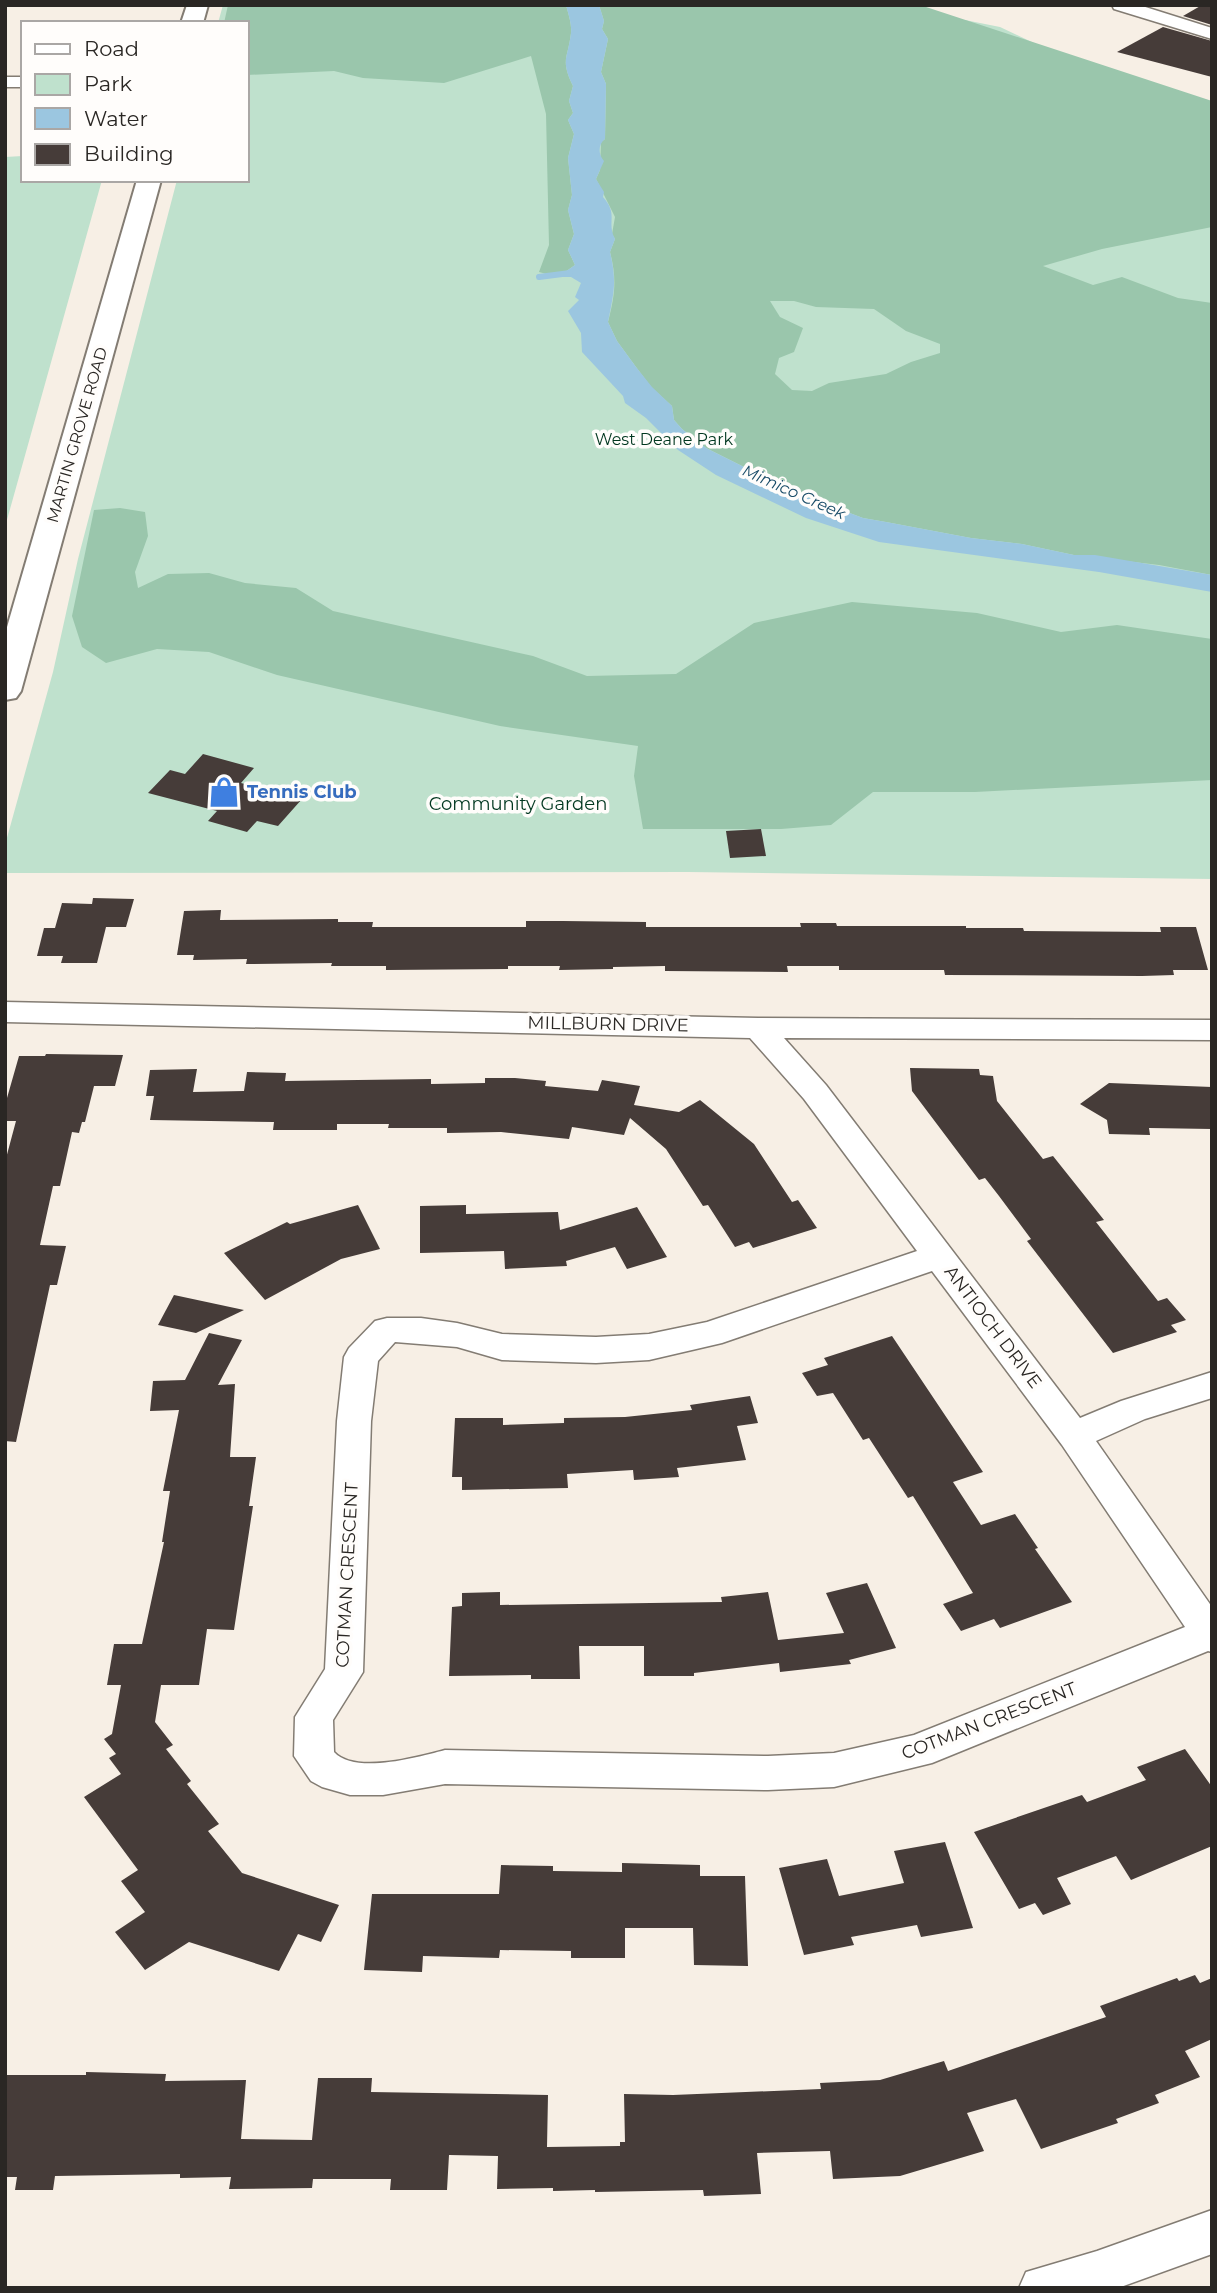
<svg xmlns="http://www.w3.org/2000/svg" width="1217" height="2293" font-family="Montserrat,sans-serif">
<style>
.green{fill:#bfe1cd}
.forest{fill:#9ac6ac;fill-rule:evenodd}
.water{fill:#9bc6e0}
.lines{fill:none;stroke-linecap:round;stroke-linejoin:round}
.stream{stroke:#9bc6e0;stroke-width:6}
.building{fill:#463c39}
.minor-casing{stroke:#837c73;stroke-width:3}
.major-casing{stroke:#837c73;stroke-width:4}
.minor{fill:#fff;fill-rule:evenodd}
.major{fill:#fff;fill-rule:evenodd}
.labels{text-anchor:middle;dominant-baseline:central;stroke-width:7;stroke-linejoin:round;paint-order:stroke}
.far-street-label{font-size:16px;fill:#2a2724;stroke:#fffdfb}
.far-park-label{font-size:16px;fill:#00371f;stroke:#fffdfb}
.far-water-label{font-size:16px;font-style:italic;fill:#194c68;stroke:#fffdfb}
.shop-label{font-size:18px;font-weight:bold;fill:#366cbe;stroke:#fffdfb;text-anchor:start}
.park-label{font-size:18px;fill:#00371f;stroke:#fffdfb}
.street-label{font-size:18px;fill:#2a2724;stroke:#fffdfb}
</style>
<rect width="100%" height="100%" fill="#f7efe5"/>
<g class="green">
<path d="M223,5h586l98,13 58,2 35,7 143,68 69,10v774l-524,-7 -683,1v-28l48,-173 25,-113 99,-379h70v-157h-29z"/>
<path d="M23,156v24h79l-97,347v-370z"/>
</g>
<g class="forest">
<path d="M228,5h338c2,8 6,19 5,28 -3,26 -11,26 2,53l-4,15 4,12 -5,7 6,14 -6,24 4,37 -4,15 6,24 -6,16 7,15 -17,12 -19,-5 10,-27 -3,-131 -15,-58 -87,27 -81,-5 -29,-7 -87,4v-52h-23z"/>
<path d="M599,5h321l292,96v126l-110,22 -59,17 50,19 29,-8 56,21 34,5v272l-53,-10 -85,-10 -52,-11 -51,-6 -85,-16 -23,-4 -69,-26 -88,-44 -24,-19 -8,-9 -2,-14 -21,-19 -15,-20 -19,-26 -9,-19c7,-27 9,-43 2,-70l5,-13 -3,-5 3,-17 -19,-38 4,-9 1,-28 4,-3 1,-55 -5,-12 7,-33 -6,-10 2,-8zM770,301h24l22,6 58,2 32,22 34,13v9l-29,9 -25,12 -57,9 -17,8 -20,-1 -17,-16 4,-16 15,-6 9,-24 -23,-11z"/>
<path d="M120,508l25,4 3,24 -13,36 3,16 30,-14 41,-1 36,10 51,5 37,23 200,45 54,20 89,-2 78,-51 98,-21 125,11 84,19 56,-7 95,14v141l-237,12h-102l-42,33 -50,4h-138l-9,-53 4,-30 -138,-20 -223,-51 -68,-23 -52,-3 -51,14 -24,-16 -10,-31 22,-106z"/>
</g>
<path class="water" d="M566,5h33l5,16 -2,8 6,10 -7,33 5,12 -1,55c-7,5 -7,16 -1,22l-8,18 8,13 -1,5c16,18 3,25 12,42l-5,13c7,30 4,40 -2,70l9,19 19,26 16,20 20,19 2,14 8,9 24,19 88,44 69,26 23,4 85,16 51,6 52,11h21l117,20v17l-113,-20 -220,-30 -73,-24 -90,-43 -38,-25 -32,-32 -21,-15 -2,-7 -41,-44 -1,-19 -13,-22 11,-11 -4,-3 6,-14 -10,-6h-13l17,-12 -7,-15 6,-16 -6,-24 4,-15 -4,-37 6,-24 -6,-14 5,-7 -4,-12 4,-15c-13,-27 -5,-27 -2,-53 1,-9 -3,-20 -5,-28z"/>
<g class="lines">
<path class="stream" d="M539,277l31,-4"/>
</g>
<g class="building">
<path d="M1202,5h10v20l-29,-9z"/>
<path d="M1163,27l49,14v36l-95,-25z"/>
<path d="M203,754l51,14 -13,15 61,16 -24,27 -21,-5 -10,11 -39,-11 9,-10 -69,-18 22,-23 15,4z"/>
<path d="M761,829l5,27 -36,2 -4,-27z"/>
<path d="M93,898l41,1 -8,28h-20l-9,36h-36l2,-7h-26l7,-28h11l7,-25 30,1z"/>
<path d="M221,910l-1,10 118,-1v3h35l-1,5h154v-6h37l83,1v5h155l-1,-4h36l1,3h129v2h57l1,3 137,1 -1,-5h36l12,43h-35l1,5 -32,1 -197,-1 -1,-5h-105v-4h-52l1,6 -123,-1v-5l-52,1v2l-54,1 1,-4h-52v3l-122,1v-4h-55l1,-3 -86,1 1,-5 -54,1 1,-5h-17l7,-44z"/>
<path d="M46,1054l77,1 -8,31h-21l-9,36h-3l-3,11 -7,-1 -12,54h-7l-13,59 26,1 -9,39h-7l-34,157 -11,-1v-279l11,-41h-11v-16l14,-49h26z"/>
<path d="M910,1068l69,1 1,6 13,1 4,25 46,58 10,-3 51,64 -8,2 62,79 9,-3 19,22 -15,5 6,7 -64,21 -86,-112 4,-2 -32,-43 -14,-18 -6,2 -67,-89z"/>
<path d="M197,1069l-4,23 51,-1 3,-19 39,1 -1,8 146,-2v5l54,-1v-5h30l31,3 -1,5 53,5 4,-11 38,6 -6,19 45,7 21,-12 54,44 38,58 6,-2 19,28 -64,20 -4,-6 -14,5 -27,-42 -5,1 -37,-57 -36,-31 -6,17 -52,-8 -3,12 -68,-7 -54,1v-5h-59l1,-4h-52v6h-64l1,-8 -124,-2 4,-24h-8l4,-26z"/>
<path d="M1109,1083l103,4v42l-63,-1 1,7 -41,-1 -2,-14 -27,-16z"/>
<path d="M358,1205l22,44 -39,10 -76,41 -41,-47 63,-31 3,2z"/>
<path d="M466,1205v9l92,-2 2,18 77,-23 30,50 -40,12 -12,-22 -49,14 1,5 -62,3 -1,-18 -84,2v-47z"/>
<path d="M174,1295l70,15 -48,23 -38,-8z"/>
<path d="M209,1333l33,7 -24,45 17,-1 -5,73h26l-7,49h4l-19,124 -27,-1 -8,56h-38l-6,37 18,23 -7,4 25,32 -4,3 32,40 -11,7 34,42 97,32 -18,37 -23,-8 -19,37 -90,-29 -44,28 -30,-38 30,-20 -24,-31 17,-11 -54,-73 37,-23 -12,-16 7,-4 -12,-15 8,-5 9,-49h-14l7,-41h28l22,-102h-2l8,-51h-7l16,-81 -29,1 3,-30 32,-1z"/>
<path d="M892,1336l91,136 -30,10 28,43 34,-11 23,34 -3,1 37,53 -72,26 -6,-9 -33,12 -18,-27 30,-11 -60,-97 -5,2 -39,-60 -6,2 -30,-47 -16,3 -15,-23 26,-8 -4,-7z"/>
<path d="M750,1396l8,27 -21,3 9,34 -69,8 2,9 -45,3 -1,-10 -66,4 1,14 -106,2v-13h-10l3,-59h48v7l61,-2v-5l61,-1 67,-7 -2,-5z"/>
<path d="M867,1583l29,65 -47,12 2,4 -71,8 -1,-9 -85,10v3h-50v-30h-65l1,33h-49v-4l-82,1 3,-69 10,-1v-13l38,-1v13l222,-3 -1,-5 47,-5 10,48 66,-7 -18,-40z"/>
<path d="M1185,1749l27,38v59l-81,34 -15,-24 -59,22 14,26 -28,11 -8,-12 -16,6 -45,-77 108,-37 5,7 59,-22 -9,-13z"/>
<path d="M945,1842l28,86 -52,9 -4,-12 -66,12 3,8 -50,10 -25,-87 48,-9 12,37 65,-13 -10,-32z"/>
<path d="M622,1863l78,2v11h45l3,90 -54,-1 -1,-37h-68v30h-54v-7l-71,-1 -1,8 -76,-2 -1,16 -58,-2 8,-76h127l2,-29 52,1v5l69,1z"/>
<path d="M1195,1975l5,8 12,-5v61l-27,12 15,26 -45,18 4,8 -43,16 2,4 -77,26 -25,-50 -49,14 17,38 -84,25 -67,3 -3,-28 -73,2 4,41 -57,2 -1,-6 -108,2v-2l-42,1v-3l-56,1 1,-33 -49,-1 -2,35h-57l1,-11h-78l-1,9 -83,1 2,-12 -51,1v-4l-125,2 -2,14h-38l2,-13h-12v-102h81v-3l80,2 -1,7 81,-1 -5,59 71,1 6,-62h54l-1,14 177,3 -1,52 73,-1v-4h5l-1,-48 49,1 148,-6 -1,-6 60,-3 64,-19 4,10 158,-54 -6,-11 77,-28 2,3z"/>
</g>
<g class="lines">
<defs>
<g id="minor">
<path d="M1112,5h27l73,23v11l-98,-30z"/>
<rect x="5" y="77" width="18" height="10"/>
<path d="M5,1002l753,16 454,2v20l-428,-2 42,47 254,333 41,-17 91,-29v26l-67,21 -49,22 116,166v45l-4,-1 -276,112 -98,24 -66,3 -323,-6 -62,11h-33l-28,-8 -11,-6 -17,-25 1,-39 30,-48 12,-248 7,-64 5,-9 26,-27 12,-3h34l36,5 45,11 94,3 53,-3 58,-12 210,-71 -113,-152 -54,-61 -745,-16zM932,1271l130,174 123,182 -271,108 -80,18 -66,3 -323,-6c-27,7 -90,25 -111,2l-1,-32 30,-48 8,-251 7,-60 17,-19 62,5 45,13 94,3 53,-3 73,-17z"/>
<path d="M1212,2210v44l-94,34h-99l7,-16 71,-21z"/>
</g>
<g id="major">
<path d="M187,5h21l-5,18h-22z"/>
<path d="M137,180h24l-140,511 -5,7 -11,2v-66z"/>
</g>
</defs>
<use href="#minor" class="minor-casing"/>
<use href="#major" class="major-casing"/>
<use href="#minor" class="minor"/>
<use href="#major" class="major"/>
</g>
<defs>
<symbol id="shop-bare" viewBox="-9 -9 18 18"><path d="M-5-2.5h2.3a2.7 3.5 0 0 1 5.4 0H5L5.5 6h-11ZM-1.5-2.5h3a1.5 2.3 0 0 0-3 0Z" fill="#3f7fe0" stroke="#fffdfb" stroke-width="2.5" paint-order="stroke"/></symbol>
</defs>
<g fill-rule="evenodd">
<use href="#shop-bare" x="202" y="770" width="44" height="44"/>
</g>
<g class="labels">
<g class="far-street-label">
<text transform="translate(77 435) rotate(-74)">MARTIN GROVE ROAD</text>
</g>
<g class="far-park-label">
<text x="664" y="439">West Deane Park</text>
</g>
<g class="far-water-label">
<text transform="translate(794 492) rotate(24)">Mimico Creek</text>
</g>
<g class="shop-label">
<text x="247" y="792">Tennis Club</text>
</g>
<g class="park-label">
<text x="518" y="804">Community Garden</text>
</g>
<g class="street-label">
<text transform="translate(608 1024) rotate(1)">MILLBURN DRIVE</text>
<text transform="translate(993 1327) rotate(53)">ANTIOCH DRIVE</text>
<text transform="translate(347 1575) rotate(-87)">COTMAN CRESCENT</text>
<text transform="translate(989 1721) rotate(-21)">COTMAN CRESCENT</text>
</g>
</g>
<rect width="1217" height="2293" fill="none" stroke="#2a2724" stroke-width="14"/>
<rect x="21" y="21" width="228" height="161" fill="#fffdfb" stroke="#aaa7a5" stroke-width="2"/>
<rect x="35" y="44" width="35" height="10" fill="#ffffff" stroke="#aaa7a5" stroke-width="2"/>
<text x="84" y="56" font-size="21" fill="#2a2724">Road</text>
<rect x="35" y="74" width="35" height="21" fill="#bfe1cd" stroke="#aaa7a5" stroke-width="2"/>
<text x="84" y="91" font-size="21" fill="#2a2724">Park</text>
<rect x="35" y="108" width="35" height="21" fill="#9bc6e0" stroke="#aaa7a5" stroke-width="2"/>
<text x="84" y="126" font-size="21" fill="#2a2724">Water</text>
<rect x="35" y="144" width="35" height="21" fill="#463c39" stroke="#aaa7a5" stroke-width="2"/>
<text x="84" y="161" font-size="21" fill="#2a2724">Building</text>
</svg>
